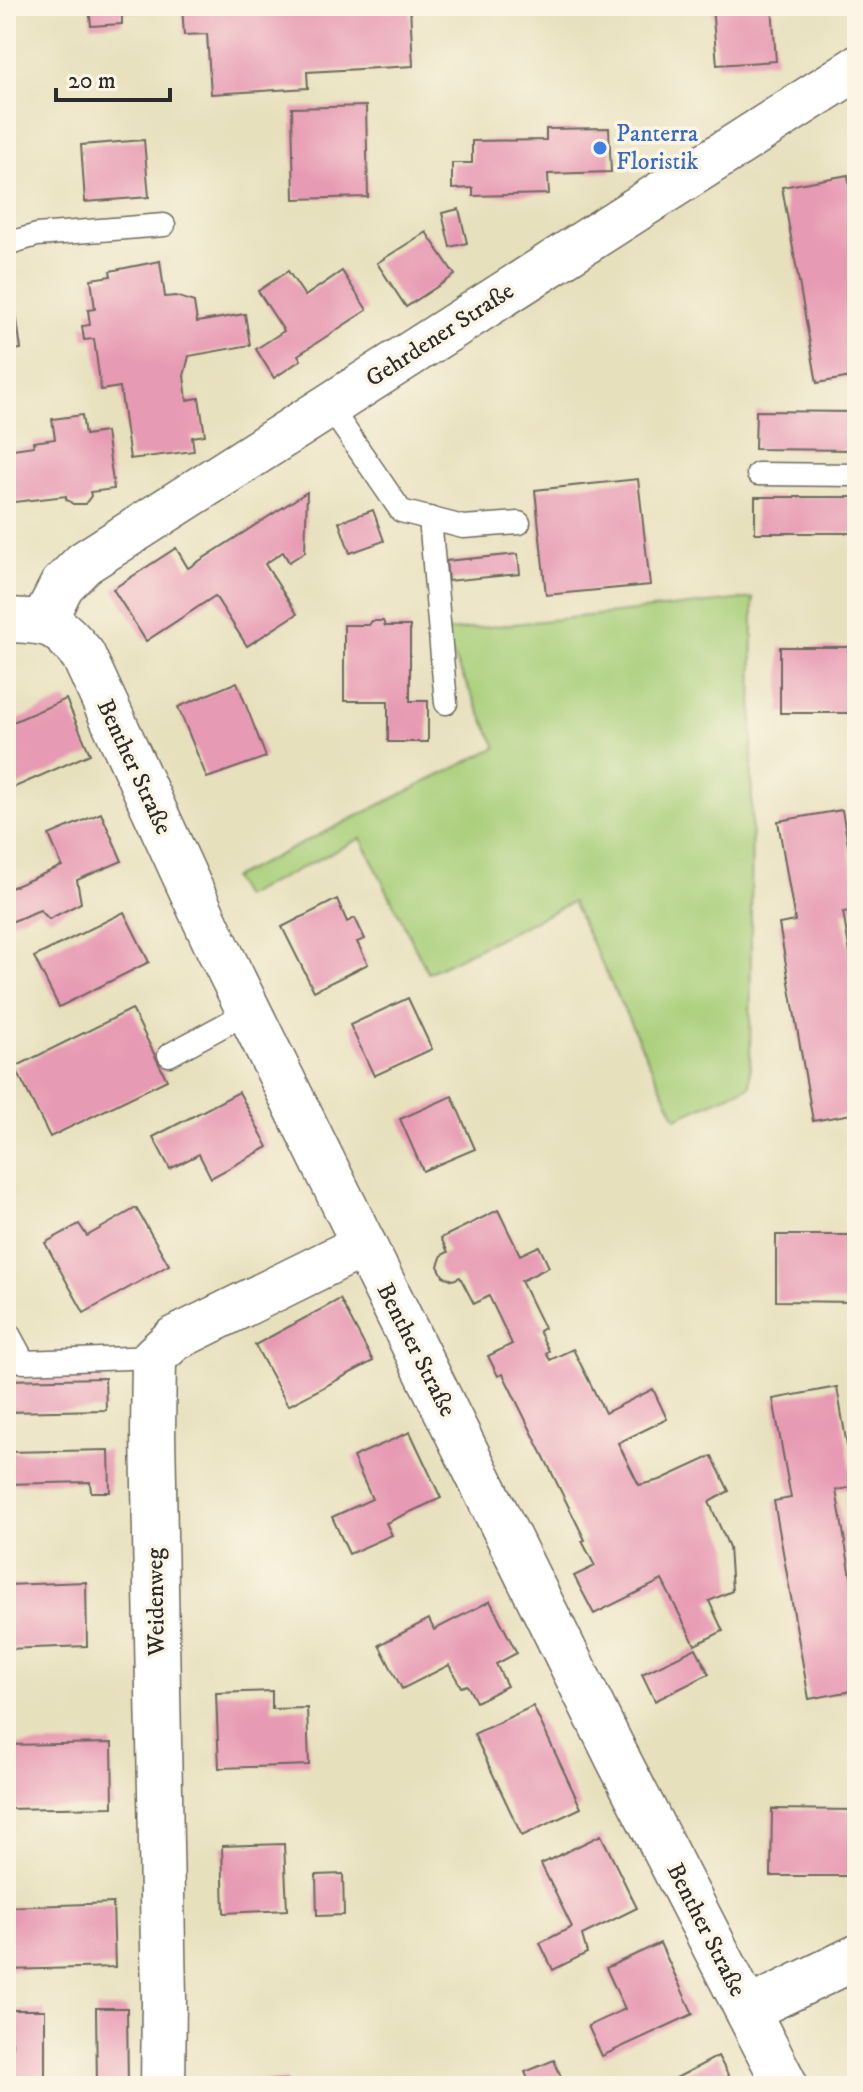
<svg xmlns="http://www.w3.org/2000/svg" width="863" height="2092" font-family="'IM FELL DW Pica',serif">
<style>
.green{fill:#a7ce78;stroke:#697c52;stroke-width:2}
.building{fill:#e79ab3}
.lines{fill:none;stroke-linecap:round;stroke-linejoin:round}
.service-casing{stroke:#6d6a5e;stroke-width:25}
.minor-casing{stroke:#6d6a5e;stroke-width:47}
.tertiary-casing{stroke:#6d6a5e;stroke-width:47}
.service{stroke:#fff;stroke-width:22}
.minor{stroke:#fff;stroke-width:44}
.tertiary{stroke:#fff;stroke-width:44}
.shop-dot{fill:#3f7fe0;stroke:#fcf5e5;stroke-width:3}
.labels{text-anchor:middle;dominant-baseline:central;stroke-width:7;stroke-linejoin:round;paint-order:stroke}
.shop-label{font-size:24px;fill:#366cbe;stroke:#fcf5e5;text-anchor:start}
.street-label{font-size:24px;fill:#2b2b2b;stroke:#fcf5e5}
</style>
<rect width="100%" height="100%" fill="#fcf5e5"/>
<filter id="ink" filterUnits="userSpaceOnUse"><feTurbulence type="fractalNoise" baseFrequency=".0125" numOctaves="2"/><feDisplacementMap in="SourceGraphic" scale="16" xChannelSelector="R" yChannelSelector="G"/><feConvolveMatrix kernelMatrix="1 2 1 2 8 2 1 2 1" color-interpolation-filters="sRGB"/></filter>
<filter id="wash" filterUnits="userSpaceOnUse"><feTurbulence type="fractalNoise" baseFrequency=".006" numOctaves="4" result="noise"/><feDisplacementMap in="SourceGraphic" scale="32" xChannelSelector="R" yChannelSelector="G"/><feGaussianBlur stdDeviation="1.8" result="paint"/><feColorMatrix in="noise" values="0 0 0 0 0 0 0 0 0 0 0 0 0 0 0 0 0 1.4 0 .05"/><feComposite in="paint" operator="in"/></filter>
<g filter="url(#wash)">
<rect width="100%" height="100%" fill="#e7e0bd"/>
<path class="green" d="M753,598l-3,488 -74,32 -104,-216 -144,71 -67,-135 -118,59 -11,-19 265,-131 -56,-115z"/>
<g id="blocks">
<g class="building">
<path d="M89,6h69v5l-36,1v12l-31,2z"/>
<path d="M182,6h228l3,60 -106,6 1,16 -97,6 -4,-60 -23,1z"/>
<path d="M712,6h60l4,55 -59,4z"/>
<path d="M366,106l2,91 -74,2 -2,-91z"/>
<path d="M609,128l2,44 -63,2 1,20 -76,2v-8l-21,1v-26h20v-22l74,-1v-11z"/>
<path d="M144,140l5,57 -64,5 -4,-57z"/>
<path d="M848,175l9,55v146l-40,7 -35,-196z"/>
<path d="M459,209l8,34 -17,4 -8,-34z"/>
<path d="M426,232l29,43 -49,32 -29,-44z"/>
<path d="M160,261l5,36 11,-1 18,6 3,20 48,-8 5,31 -61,11 -5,20 3,24 12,-2 6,37 -13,2 2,14 -64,8 -10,-72 -19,3 -7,-51 -10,1 -2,-14 8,-1 -2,-15 7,-1 -4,-30 20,-3 -1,-5z"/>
<path d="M288,271l17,25 37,-25 25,39 -69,45 3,5 -27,18 -18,-29 28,-18 -26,-40z"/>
<path d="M13,292l8,57 -15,2v-58z"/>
<path d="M756,411l101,1v38l-102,-1z"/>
<path d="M82,415l3,20 21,-3 8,57 -24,3 1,4 -6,8h-12l-7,-5v-3l-60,7v-53l28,-4 -1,-4 22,-3 -3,-20z"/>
<path d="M638,479l12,106 -104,10 -11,-105z"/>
<path d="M307,492l-2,60 -16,10 -6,-10 -18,12 32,50 -50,32 -32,-50 -69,45 -33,-52 63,-41 12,20z"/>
<rect x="755" y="497" width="102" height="36"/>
<path d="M373,510l11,31 -34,12 -11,-31z"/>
<path d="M518,554l2,20 -72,7 -2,-20z"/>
<path d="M372,621h11l2,5h25v75h18v41h-40v-41h-44v-76h25z"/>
<rect x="780" y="647" width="77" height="66"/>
<path d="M237,682l29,75 -59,21 -29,-71z"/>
<path d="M66,699l24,55 -84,37v-66z"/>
<path d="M842,810l15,86v14l-14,2 14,82v119l-44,8 -34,-197 16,-3 -17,-100z"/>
<path d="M101,813l21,48 -45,19 4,23 -32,16 -9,-9 -34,14v-34l56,-24 -13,-31z"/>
<path d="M337,899l10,23 8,-4 10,21 -8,3 11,22 -54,27 -32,-64z"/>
<path d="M124,912l25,50 -90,45 -25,-50z"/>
<path d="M408,998l24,51 -58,27 -24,-51z"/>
<path d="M132,1009l35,71 -117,57 -35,-70z"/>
<path d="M239,1092l29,55 -57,31 -12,-24 -29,15 -17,-32z"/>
<path d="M452,1096l23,53 -52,22 -23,-52z"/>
<path d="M136,1208l33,57 -85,48 -39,-70 34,-19 8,12z"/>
<path d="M498,1210l22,45 19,-9 10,21 -28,14 23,47 -5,3 10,20 -3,2 4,7 23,-11 32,64 48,-24 14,30 -49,24 21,42 21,-5 52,-24 17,35 -20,11 20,45 3,44 -23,10 14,30 -28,14 -33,-65 -68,34 -20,-38 21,-10 -13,-25 3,-1 -82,-166 -5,2 -10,-20 24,-12 -23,-48 -15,8 -14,-27 -7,3 -10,-4 -5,-10 4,-11 6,-3 -7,-14z"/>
<path d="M776,1235h81v67l-81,-1z"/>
<path d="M340,1299l33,62 -85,45 -33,-61z"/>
<path d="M105,1378l1,32 -100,2v-32z"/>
<path d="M837,1387l17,100 -18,3 21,121v79l-48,9 -35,-198 17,-3 -18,-99z"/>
<path d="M410,1432l31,66 -55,25 6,12 -43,19 -17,-37 40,-18 -19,-42z"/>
<path d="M109,1450l1,42h-19l-1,-10 -84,2v-32z"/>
<path d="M86,1582l1,64 -81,3v-64z"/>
<path d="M490,1601l27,52 -21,11 11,22 -31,16 -9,-17 -6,2 -12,-22 -47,24 -23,-44 50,-26 5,11z"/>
<path d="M696,1648l13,26 -54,27 -13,-27z"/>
<path d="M272,1691v18l35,-1 2,57 -90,3 -3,-75z"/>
<path d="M533,1706l48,102 -59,28 -48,-102z"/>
<path d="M112,1743l1,64 -107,2v-64z"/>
<path d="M772,1809l85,1v66h-86z"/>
<path d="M601,1835l36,73 -55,27 5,18 -34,17 -13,-27 32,-16 -31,-63z"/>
<path d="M284,1844l3,66 -63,3 -2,-67z"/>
<path d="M343,1874l1,41 -27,1 -1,-41z"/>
<path d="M113,1903l2,64 -109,3v-63z"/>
<path d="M660,1943l33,71 -91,42 -14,-30 37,-17 -19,-41z"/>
<path d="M96,2008h31l1,78h-31z"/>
<path d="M6,2010h39v76h-33v-44h-6z"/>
<path d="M718,2056l16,30h-73z"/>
<path d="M554,2060l11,26h-34l-6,-14z"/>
<path d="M287,2080v6h-62v-5z"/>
</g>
</g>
</g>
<g filter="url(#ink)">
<use href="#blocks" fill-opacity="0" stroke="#6d6a5e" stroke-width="2"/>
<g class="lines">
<defs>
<g id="service">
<path d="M6,244l31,-9 127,-10"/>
<path d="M329,406l72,105 62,16 56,-4"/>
<path d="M758,474l99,1"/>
<path d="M430,518l16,185"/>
<path d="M169,1055l81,-44"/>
<path d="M6,1329l18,33 130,-5"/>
</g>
<g id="minor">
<path d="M747,2010l110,-53"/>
<path d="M163,2086l1,-88 -11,-566 1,-75 20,-18 190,-94"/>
</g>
<g id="tertiary">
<path d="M6,620c44,2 48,0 77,35l132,287 149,303 255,516 167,325"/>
<path d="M43,622l19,-37 22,-22 773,-495"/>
</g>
</defs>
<use href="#service" class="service-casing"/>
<use href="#minor" class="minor-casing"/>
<use href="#tertiary" class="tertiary-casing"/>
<use href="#service" class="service"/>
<use href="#minor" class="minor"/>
<use href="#tertiary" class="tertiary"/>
</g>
</g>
<circle class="shop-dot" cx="600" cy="148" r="8"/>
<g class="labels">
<g class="shop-label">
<text x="616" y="134">Panterra<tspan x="616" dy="28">Floristik</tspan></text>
</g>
<g class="street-label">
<text transform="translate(440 335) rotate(-33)">Gehrdener Straße</text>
<text transform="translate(134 767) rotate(65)">Benther Straße</text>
<text transform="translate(416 1350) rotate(63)">Benther Straße</text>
<text transform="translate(156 1602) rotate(-91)">Weidenweg</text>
<text transform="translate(706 1930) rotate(63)">Benther Straße</text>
</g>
</g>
<rect width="863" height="2092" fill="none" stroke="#fcf5e5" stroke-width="32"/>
<path d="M56 88v12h114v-12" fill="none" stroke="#2b2b2b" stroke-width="4"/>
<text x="68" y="88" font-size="24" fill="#2b2b2b" stroke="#fcf5e5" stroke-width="6" paint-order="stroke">20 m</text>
</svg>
